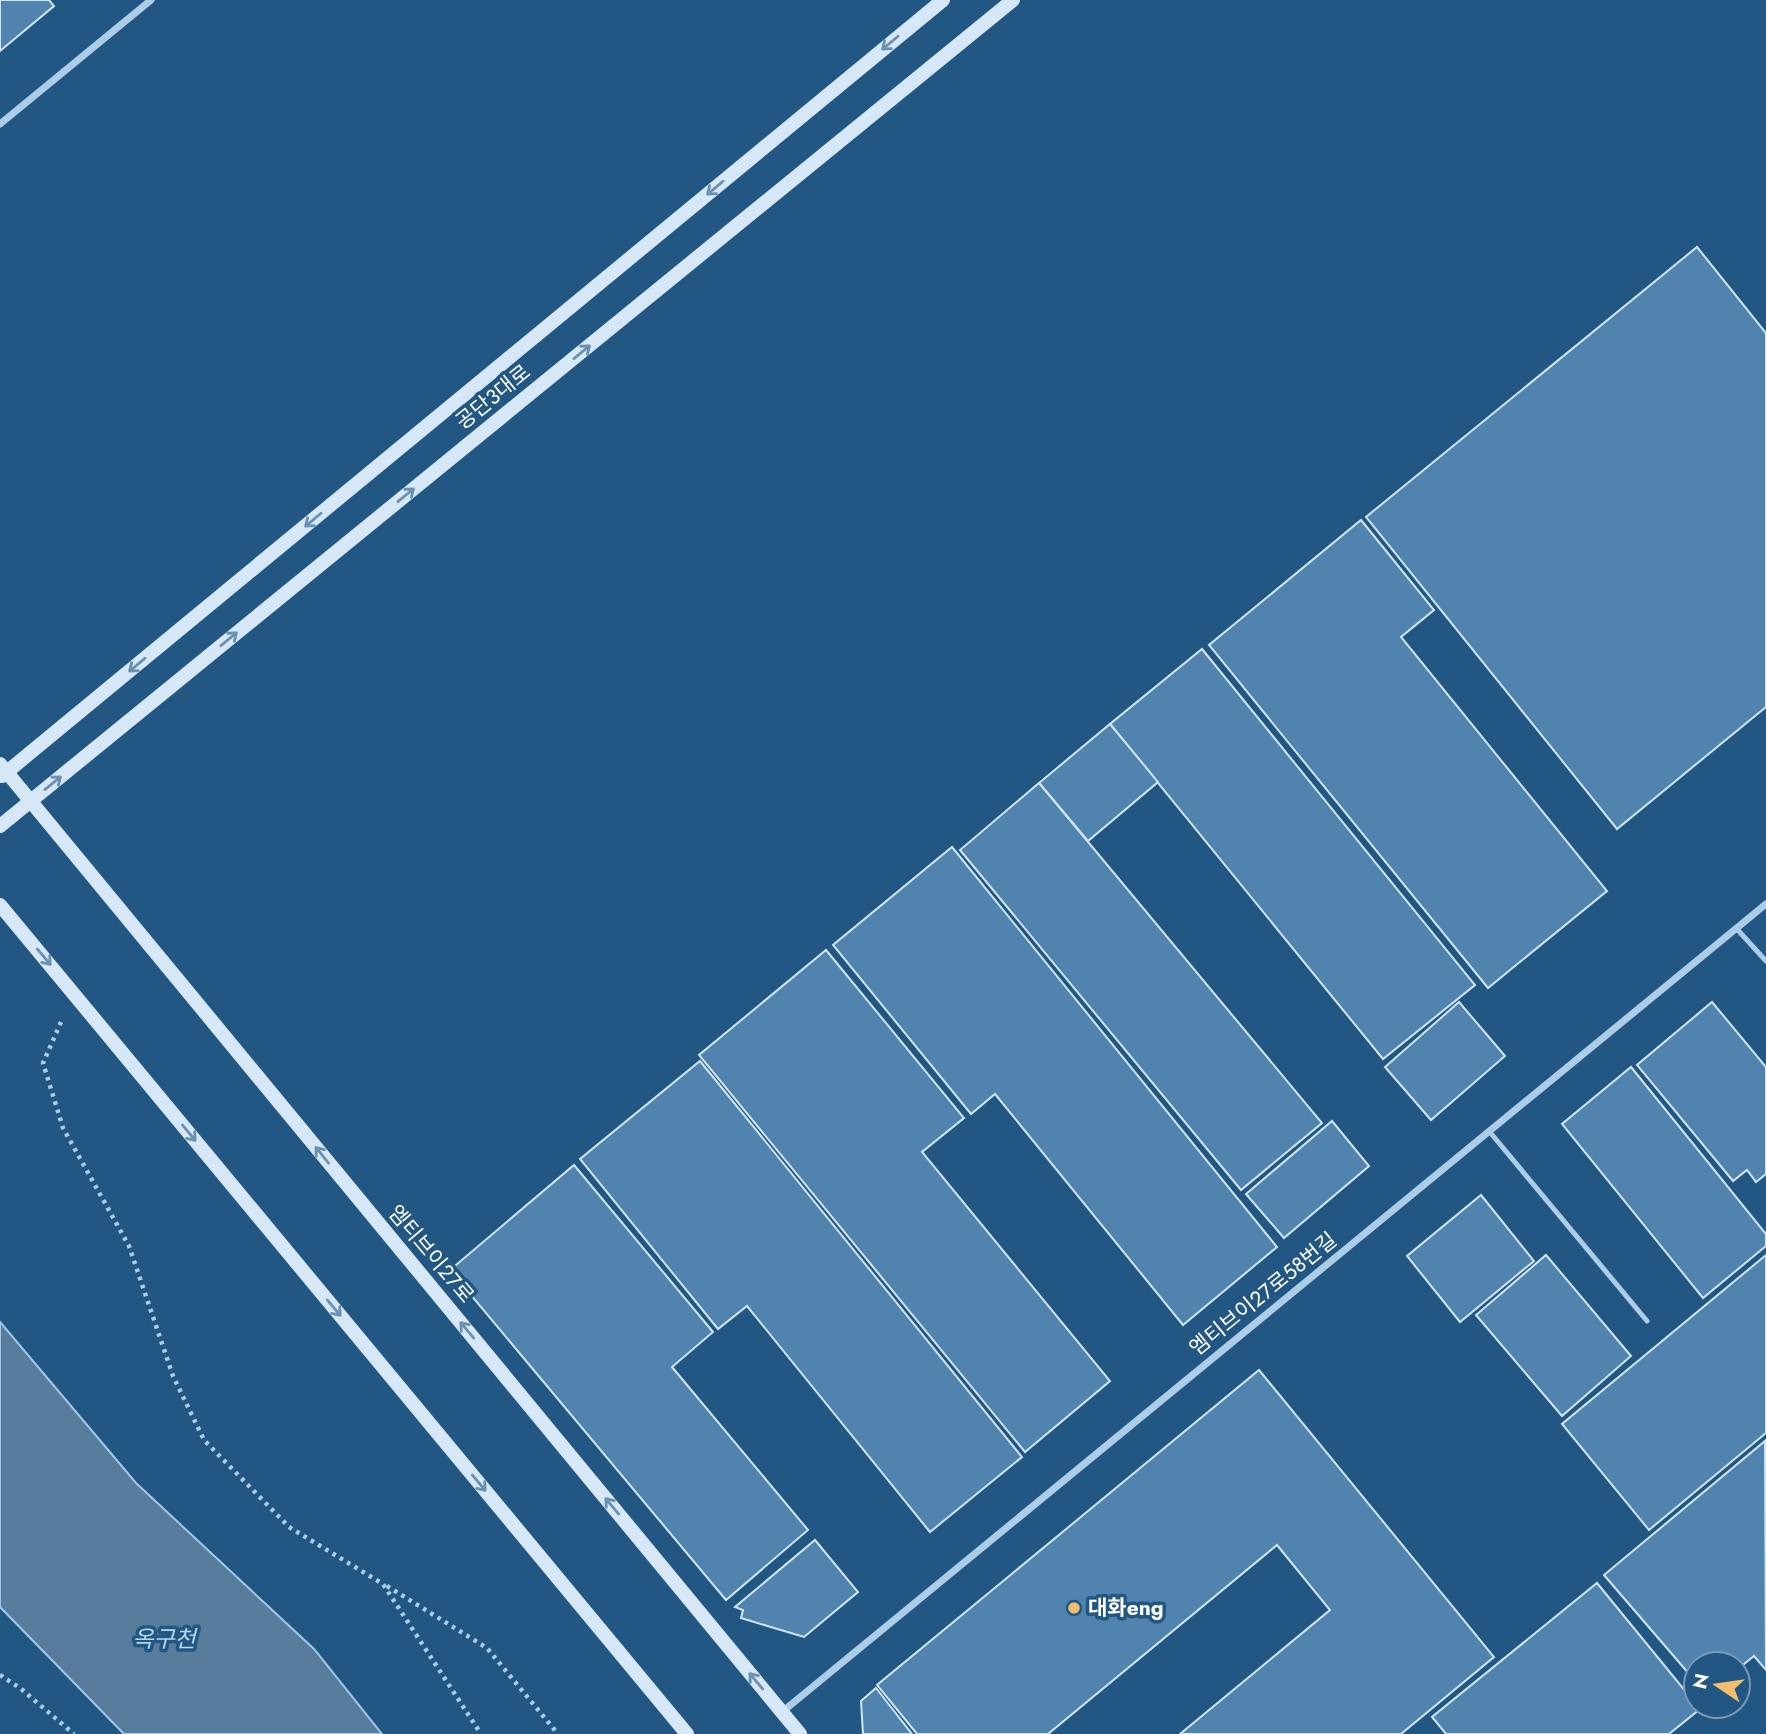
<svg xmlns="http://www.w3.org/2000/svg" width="1766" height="1734" font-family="Jost,'Noto Sans KR',sans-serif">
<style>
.water{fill:#587d9c;stroke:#a0c9e9;stroke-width:2}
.building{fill:#5083ad;stroke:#d0e5f6;stroke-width:2}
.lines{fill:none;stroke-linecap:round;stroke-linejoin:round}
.path{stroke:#accde8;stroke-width:4.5;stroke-dasharray:3.5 5;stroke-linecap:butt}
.lane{stroke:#accde8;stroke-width:5}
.street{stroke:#accde8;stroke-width:7}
.secondary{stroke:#d6e8f7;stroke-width:14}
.oneway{stroke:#6b91b1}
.poi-dot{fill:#f3bf6f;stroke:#235783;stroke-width:2.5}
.labels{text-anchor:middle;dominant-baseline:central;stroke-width:7;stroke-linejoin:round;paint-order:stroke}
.street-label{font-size:21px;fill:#fff;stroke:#235783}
.poi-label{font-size:21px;font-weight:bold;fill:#fff;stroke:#235783;text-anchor:start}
.water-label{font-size:23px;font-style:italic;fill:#b7d7ef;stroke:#235783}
</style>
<rect width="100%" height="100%" fill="#235783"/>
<path class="water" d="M0,1322l136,161 178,166 68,85h-258l-124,-127z"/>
<g class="building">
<path d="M0,0h49l5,6 -54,45z"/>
<path d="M1697,247l69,86v374l-149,122 -251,-312z"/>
<path d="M1361,520l73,90 -33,27 206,254 -119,97 -279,-343z"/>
<path d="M1202,649l273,336 -92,74 -273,-335z"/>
<path d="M1110,724l48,58 -70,59 -49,-58z"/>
<path d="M1039,783l283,340 -81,67 -281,-340z"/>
<path d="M952,847l325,400 -94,78 -188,-231 -24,20 -138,-169z"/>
<path d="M826,950l138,168 -42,34 188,229 -85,71 -326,-397z"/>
<path d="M1459,1002l46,54 -74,64 -46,-53z"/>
<path d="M1712,1002l54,65v107l-10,8 -9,-12 -14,11 -96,-116z"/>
<path d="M700,1061l322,396 -92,75 -183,-226 -29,23 -138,-170z"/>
<path d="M1631,1067l135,167v12l-63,52 -141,-174z"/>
<path d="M1332,1121l37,45 -85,72 -38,-44z"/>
<path d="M574,1165l139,167 -41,35 136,163 -82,70 -276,-330z"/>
<path d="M1481,1195l53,66 -74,61 -53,-66z"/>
<path d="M1546,1255l85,101 -69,60 -86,-101z"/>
<path d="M1766,1255v178l-117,97 -87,-106z"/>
<path d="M1259,1370l235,287 -93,77h-221l150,-124 -53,-65 -229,189h-131l-40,-49z"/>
<path d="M1765,1441l1,229 -12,-14 -16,13v-5h-42v18l-92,-107z"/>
<path d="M815,1540l43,52 -54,45 -63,-19 2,-8 -8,-3z"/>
<path d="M1597,1583l103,126 -31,25h-223l-14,-17z"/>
<path d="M876,1688l36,46h-49l-2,-33z"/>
</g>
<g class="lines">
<g class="path">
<path d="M61,1022l-18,41 20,65 66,118 44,130 31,64 85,87 94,57 98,150"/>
<path d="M387,1586l100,62 71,86"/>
<path d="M0,1675l20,13 54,46"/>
</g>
<g class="lane">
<path d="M1736,928l30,33"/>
<path d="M1489,1131l158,190"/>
</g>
<g class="street">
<path d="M0,124l151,-124"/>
<path d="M782,1712l984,-808"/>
</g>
<g class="secondary">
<path d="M0,764l800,970"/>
<path d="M2,776l941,-776"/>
<path d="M0,826l1013,-826"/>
<path d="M0,905l687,829"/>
</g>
</g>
<defs><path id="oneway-shaft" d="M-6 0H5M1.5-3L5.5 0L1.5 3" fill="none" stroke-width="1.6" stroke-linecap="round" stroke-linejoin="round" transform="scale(1.75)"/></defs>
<g class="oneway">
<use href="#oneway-shaft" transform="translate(890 43) rotate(140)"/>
<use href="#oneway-shaft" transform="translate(715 188) rotate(140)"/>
<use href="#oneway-shaft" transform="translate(582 352) rotate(-39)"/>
<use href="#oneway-shaft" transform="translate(406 495) rotate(-39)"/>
<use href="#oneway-shaft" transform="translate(313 520) rotate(140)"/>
<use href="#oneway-shaft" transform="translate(229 639) rotate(-39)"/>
<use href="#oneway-shaft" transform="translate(137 665) rotate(140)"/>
<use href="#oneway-shaft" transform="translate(53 783) rotate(-39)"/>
<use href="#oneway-shaft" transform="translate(44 957) rotate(50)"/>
<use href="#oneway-shaft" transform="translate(189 1133) rotate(50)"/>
<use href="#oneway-shaft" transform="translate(322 1155) rotate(-129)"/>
<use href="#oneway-shaft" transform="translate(334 1308) rotate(50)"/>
<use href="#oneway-shaft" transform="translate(467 1330) rotate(-130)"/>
<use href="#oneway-shaft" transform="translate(479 1483) rotate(50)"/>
<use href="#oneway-shaft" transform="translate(612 1506) rotate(-130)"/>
<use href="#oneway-shaft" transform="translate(756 1681) rotate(-130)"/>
</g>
<circle class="poi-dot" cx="1074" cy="1608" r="7"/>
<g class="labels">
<g class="street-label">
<text transform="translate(493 397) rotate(-39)">공단3대로</text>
<text transform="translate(431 1254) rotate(50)">엠티브이27로</text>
<text transform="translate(1263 1294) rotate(-39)">엠티브이27로58번길</text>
</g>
<g class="poi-label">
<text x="1088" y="1608">대화eng</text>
</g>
<g class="water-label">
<text x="164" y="1639">옥구천</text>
</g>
</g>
<g transform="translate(1717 1685) rotate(283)"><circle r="33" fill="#235783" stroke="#7b9ab5" stroke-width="2"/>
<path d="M0-5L12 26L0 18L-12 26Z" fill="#f3bf6f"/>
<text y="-10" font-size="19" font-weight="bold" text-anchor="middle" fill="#ffffff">N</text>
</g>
</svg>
